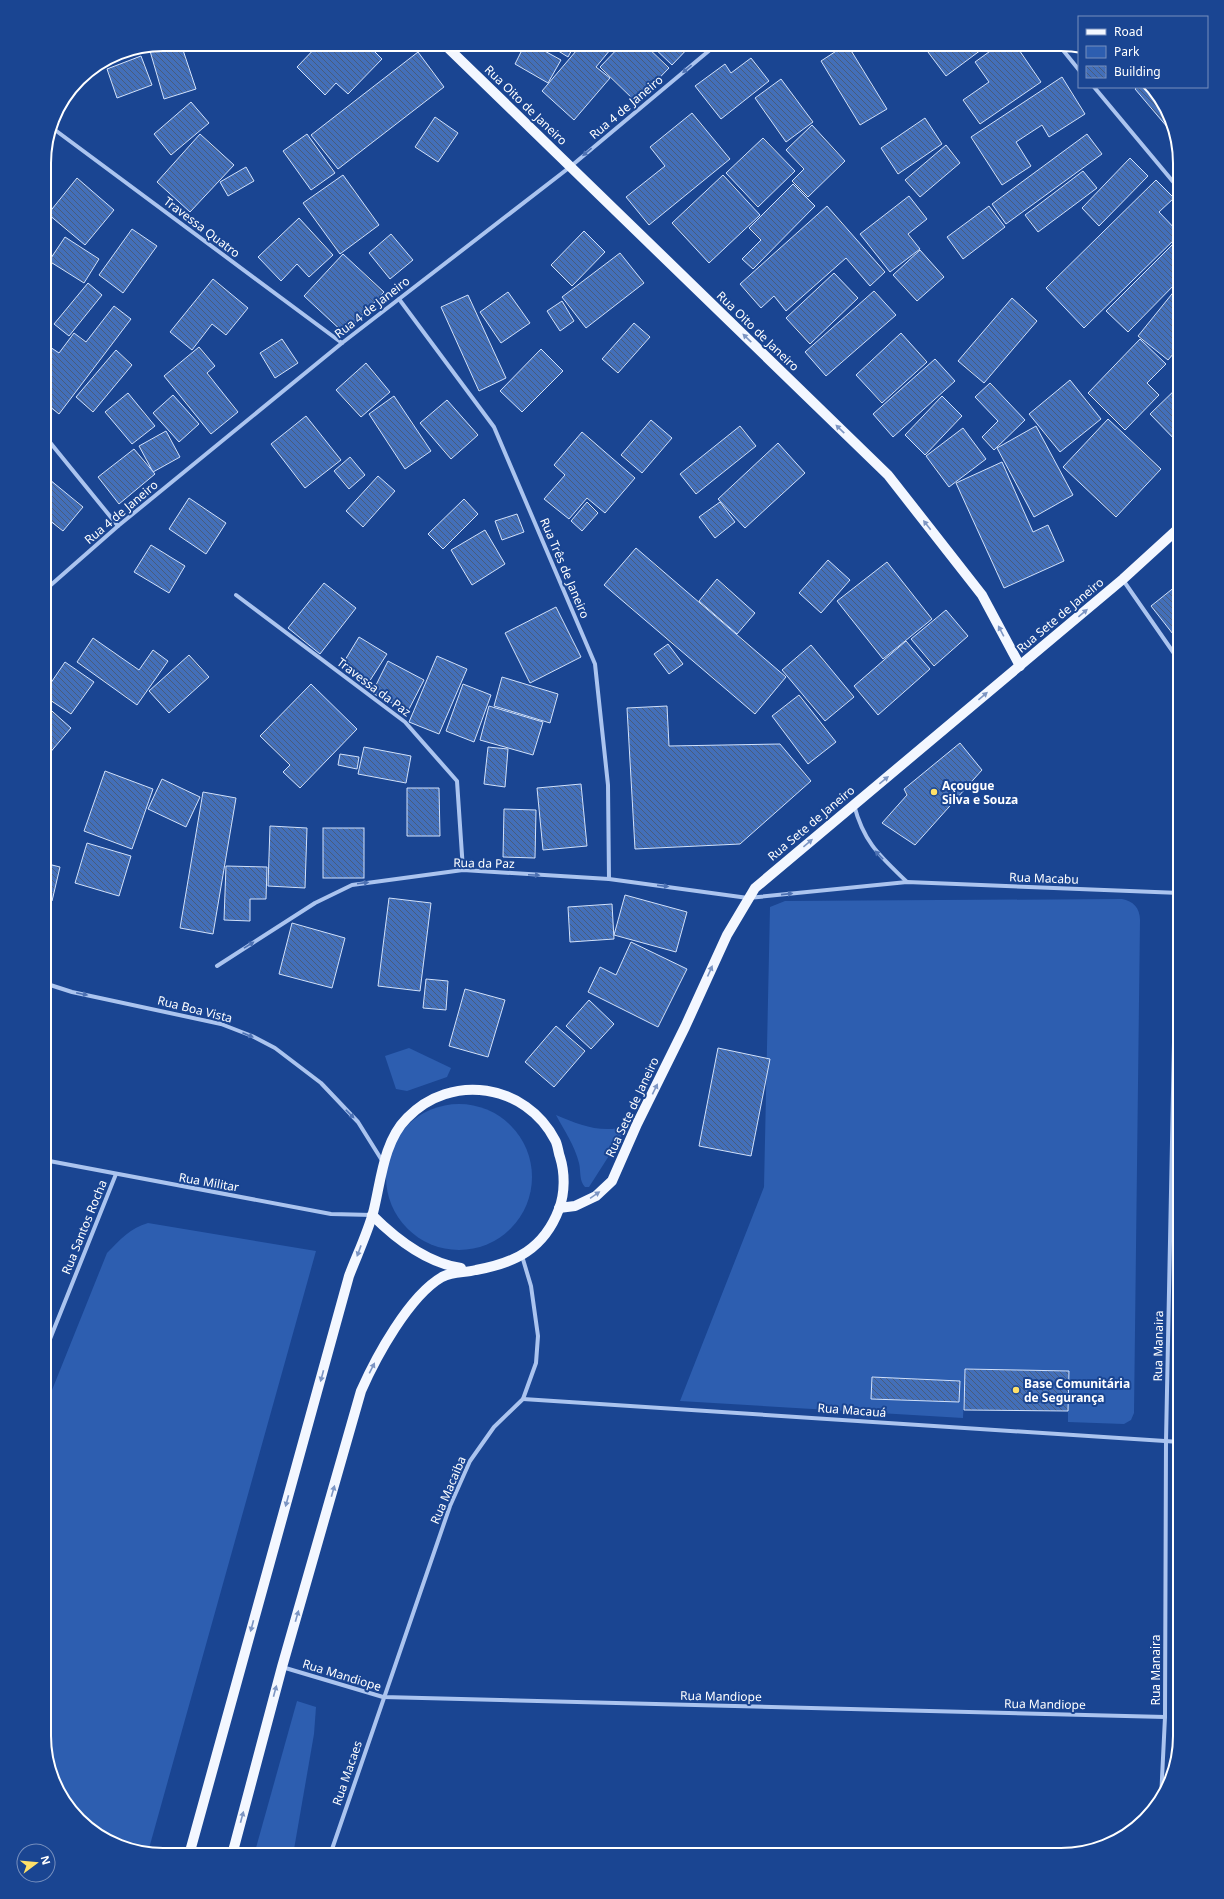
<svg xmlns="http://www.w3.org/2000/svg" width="1224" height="1899" font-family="'Noto Sans',sans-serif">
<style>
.green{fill:#2d5eb0}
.building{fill:url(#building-back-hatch);stroke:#d1e1fb}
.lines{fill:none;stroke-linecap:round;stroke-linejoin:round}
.minor{stroke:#abc4ef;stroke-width:4}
.primary{stroke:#f3f7ff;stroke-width:10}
.oneway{fill:#4d71b3}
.oneway2{fill:#7c95c3}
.poi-dot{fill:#ffe069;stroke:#1a4592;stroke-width:1.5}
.labels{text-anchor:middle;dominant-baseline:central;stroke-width:4;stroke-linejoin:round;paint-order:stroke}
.street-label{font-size:12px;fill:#fff;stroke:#1a4592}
.poi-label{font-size:12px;font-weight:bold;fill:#fff;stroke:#1a4592;text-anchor:start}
.rim{fill:none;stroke:#fff;stroke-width:2}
</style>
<defs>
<pattern id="building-back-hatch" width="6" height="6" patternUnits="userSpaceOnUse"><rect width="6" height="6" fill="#436fb9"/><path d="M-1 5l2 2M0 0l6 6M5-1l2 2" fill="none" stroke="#485c7d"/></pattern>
</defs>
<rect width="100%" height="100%" fill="#1a4592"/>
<g class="green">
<path d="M1122,899c11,2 18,9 18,21l-6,493 -3,7 -7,4 -56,-2v-51l-103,-2 -2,49 -283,-17 84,-214 6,-280 15,-6z"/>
<path d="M409,1048l42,20 -4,9 -40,14 -11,-2 -11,-33z"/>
<circle cx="459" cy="1177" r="73"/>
<path d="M556,1115c24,10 45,19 72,11l-39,61h-4c-6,-6 -4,-16 -6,-24 -4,-17 -15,-33 -23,-48z"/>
<path d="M148,1223l168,28 -168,601 -51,-17 -41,-46 -12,-53v-326l63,-157c13,-13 23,-25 41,-30z"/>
<path d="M297,1701l19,6 -2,27 -21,121h-39z"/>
</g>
<g class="building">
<path d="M173,44h8l15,45 -32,10 -14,-48z"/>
<path d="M319,44h48l15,15 -34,35 -12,-11 -11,12 -28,-28z"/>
<path d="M525,44h7l29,16 -13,23 -33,-19z"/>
<path d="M547,44h28l-7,13z"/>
<path d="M582,44h33l-19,23 14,11 -36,42 -32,-29z"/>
<path d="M622,44h22l25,24 -33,34 -36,-35z"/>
<path d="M650,44h42l-20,21z"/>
<path d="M847,44l40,65 -27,16 -39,-64z"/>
<path d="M922,44h67l-43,32z"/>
<path d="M1000,44h15l26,38 -61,42 -17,-24 26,-18 -14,-20z"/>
<path d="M418,52l26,35 -106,82 -27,-34z"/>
<path d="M141,56l11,29 -35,13 -10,-29z"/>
<path d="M751,58l18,23 -48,38 -26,-33 30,-22 6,9z"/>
<path d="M1062,77l23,37 -36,23 -7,-12 -26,17 15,24 -29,19 -31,-48z"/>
<path d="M781,79l32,43 -27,20 -31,-44z"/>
<path d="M1137,87h10l21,23 3,16 -3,2 -33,-39z"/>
<path d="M191,102l18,21 -38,32 -17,-21z"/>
<path d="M692,113l38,46 -81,66 -23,-28 39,-31 -15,-19z"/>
<path d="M435,117l23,16 -20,29 -23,-15z"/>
<path d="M925,118l17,26 -44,30 -17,-26z"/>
<path d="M812,125l33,36 -37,36 -16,-16 12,-12 -18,-19z"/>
<path d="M200,134l34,31 -44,47 -33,-30z"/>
<path d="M307,134l28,39 -24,17 -28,-39z"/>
<path d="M1087,134l15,20 -96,70 -14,-20z"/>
<path d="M763,138l32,33 -37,36 -32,-34z"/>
<path d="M946,145l14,18 -40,34 -15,-17z"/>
<path d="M1130,158l18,18 -49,50 -17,-18z"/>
<path d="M246,167l8,14 -26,15 -8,-14z"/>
<path d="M1083,171l14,17 -59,44 -13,-17z"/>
<path d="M343,175l36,50 -39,29 -37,-51z"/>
<path d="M723,175l37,40 -51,48 -37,-40z"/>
<path d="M77,178l37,32 -29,35 -37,-31z"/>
<path d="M1156,180l18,18 -15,14 21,22 -96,94 -38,-40z"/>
<path d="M793,184l22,22 -62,63 -11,-10 19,-19 -12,-12z"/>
<path d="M909,196l18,23 -19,15 12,15 -30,23 -30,-38z"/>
<path d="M827,206l58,66 -15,14 -24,-28 -60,53 -12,-15 -13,12 -21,-24z"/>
<path d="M989,206l16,21 -42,32 -16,-22z"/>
<path d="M299,218l34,37 -24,22 -12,-13 -16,17 -23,-24z"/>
<path d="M132,229l25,17 -34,47 -24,-18z"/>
<path d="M584,231l21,21 -33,34 -21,-21z"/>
<path d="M391,234l22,26 -23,19 -21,-26z"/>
<path d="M65,237l34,22 -15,24 -35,-22z"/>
<path d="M1180,237v42l-52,53 -22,-21z"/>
<path d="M920,250l24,27 -27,24 -24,-26z"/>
<path d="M620,253l24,30 -58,45 -24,-31z"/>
<path d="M343,254l41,38 -39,42 -41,-38z"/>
<path d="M834,273l24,25 -48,46 -24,-26z"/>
<path d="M213,279l35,29 -22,27 -14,-11 -20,26 -22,-18z"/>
<path d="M88,283l14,12 -33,41 -15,-12z"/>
<path d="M1180,284v62l-12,14 -30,-24z"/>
<path d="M874,291l22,24 -70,61 -21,-24z"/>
<path d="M508,292l22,31 -29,20 -21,-31z"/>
<path d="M468,295l38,83 -27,13 -38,-84z"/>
<path d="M1012,298l25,23 -53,62 -26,-22z"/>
<path d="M562,301l12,20 -14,10 -13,-20z"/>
<path d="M114,306l17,13 -72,95 -15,-12v-59l15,10 15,-20 12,9z"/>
<path d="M634,323l16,14 -32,36 -16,-14z"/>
<path d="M901,333l26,29 -45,41 -26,-28z"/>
<path d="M282,339l16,24 -23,15 -15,-25z"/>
<path d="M1140,339l26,25 -19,19 12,12 -34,35 -37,-37z"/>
<path d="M199,347l16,19 -8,7 31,39 -27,22 -47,-58z"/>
<path d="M541,349l22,22 -41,41 -22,-21z"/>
<path d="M116,350l16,15 -39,47 -17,-15z"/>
<path d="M935,359l20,22 -62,56 -20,-23z"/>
<path d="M366,363l24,29 -29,25 -25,-27z"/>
<path d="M1070,380l31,39 -41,33 -31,-38z"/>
<path d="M990,383l35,37 -31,30 -12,-13 16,-16 -23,-24z"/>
<path d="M1180,385v60l-30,-31z"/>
<path d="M128,393l27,33 -23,18 -27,-32z"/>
<path d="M173,395l26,29 -20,18 -26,-29z"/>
<path d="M394,396l37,55 -26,18 -36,-55z"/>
<path d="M942,396l20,20 -37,39 -20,-20z"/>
<path d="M447,400l31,35 -27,24 -31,-36z"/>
<path d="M306,416l35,44 -36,28 -34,-44z"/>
<path d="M1108,419l53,50 -45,48 -53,-50z"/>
<path d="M651,420l21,18 -30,35 -21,-18z"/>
<path d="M740,426l16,20 -60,48 -16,-20z"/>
<path d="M1036,426l37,69 -39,22 -37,-69z"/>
<path d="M963,428l23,31 -37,28 -23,-31z"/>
<path d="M166,431l14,26 -27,15 -14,-26z"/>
<path d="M582,432l53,46 -30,35 -18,-15 -18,21 -25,-20 21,-24 -11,-10z"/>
<path d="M778,443l27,30 -60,55 -27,-29z"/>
<path d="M134,449l21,25 -36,30 -21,-27z"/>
<path d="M350,457l15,18 -16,14 -15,-18z"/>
<path d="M1002,462l31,70 15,-7 16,36 -60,27 -48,-105z"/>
<path d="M44,475l39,32 -20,24 -19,-15z"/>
<path d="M378,476l17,15 -32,36 -17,-16z"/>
<path d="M189,498l37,25 -20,31 -37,-25z"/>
<path d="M464,499l14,15 -35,35 -15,-15z"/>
<path d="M587,502l11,11 -16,18 -11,-10z"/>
<path d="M720,502l15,20 -20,16 -16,-21z"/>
<path d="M517,514l7,18 -22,8 -7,-19z"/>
<path d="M485,530l20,34 -33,21 -21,-35z"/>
<path d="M151,545l34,21 -16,27 -35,-21z"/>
<path d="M636,548l150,129 -31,37 -151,-129z"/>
<path d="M828,560l22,20 -29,33 -22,-20z"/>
<path d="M887,562l45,57 -49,40 -46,-58z"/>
<path d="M717,579l38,34 -18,21 -38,-33z"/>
<path d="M324,583l32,25 -36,46 -32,-26z"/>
<path d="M1176,586l4,6v51l-29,-37z"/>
<path d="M556,607l25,50 -51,26 -25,-50z"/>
<path d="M946,610l22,26 -34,30 -23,-27z"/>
<path d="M359,637l28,17 -18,28 -27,-17z"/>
<path d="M93,638l46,32 14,-20 15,11 -31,44 -60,-43z"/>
<path d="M906,641l24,28 -52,46 -24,-29z"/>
<path d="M668,644l15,20 -14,10 -15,-20z"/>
<path d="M811,645l43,52 -29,24 -43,-51z"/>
<path d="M189,655l20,22 -40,36 -20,-22z"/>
<path d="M437,656l30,13 -28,65 -30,-12z"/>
<path d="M388,661l36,19 -16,31 -36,-18z"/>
<path d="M65,662l29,20 -23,32 -27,-18v-3z"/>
<path d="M502,677l56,17 -8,29 -56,-17z"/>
<path d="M311,684l46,45 -57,59 -17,-16 7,-7 -30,-29z"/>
<path d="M463,684l28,11 -17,47 -28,-11z"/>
<path d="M799,695l37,47 -28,22 -36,-48z"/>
<path d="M44,704l27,24 -23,27 -4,-3z"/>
<path d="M489,706l54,16 -10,33 -53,-15z"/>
<path d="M667,706l2,40 111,-2 31,37 -71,63 -105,5 -8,-141z"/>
<path d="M960,743l22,27 -67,75 -33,-22 25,-28 -3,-6z"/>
<path d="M364,747l47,9 -5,27 -48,-9z"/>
<path d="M488,747l20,2 -3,38 -21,-3z"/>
<path d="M340,754l19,3 -2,12 -19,-4z"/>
<path d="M105,771l48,18 -21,60 -48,-18z"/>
<path d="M162,779l38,18 -14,30 -38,-18z"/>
<path d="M581,784l6,62 -44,4 -6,-62z"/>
<path d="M407,788h32l1,48h-33z"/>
<path d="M203,792l33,6 -23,136 -33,-6z"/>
<path d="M504,809l32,1 -1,48 -32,-1z"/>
<path d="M270,826l37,2 -2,60 -37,-2z"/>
<rect x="323" y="828" width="41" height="50"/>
<path d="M87,843l44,13 -12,40 -44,-13z"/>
<path d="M44,863l16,4 -8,34 -8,-2z"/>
<path d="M226,866l41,1 -1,32h-16v22l-26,-1z"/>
<path d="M625,895l62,17 -11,40 -62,-17z"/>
<path d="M389,898l42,5 -11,88 -42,-5z"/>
<path d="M612,904l2,35 -44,3 -2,-35z"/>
<path d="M292,923l53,15 -13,50 -53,-14z"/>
<path d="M631,942l56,27 -29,58 -70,-35 12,-25 16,8z"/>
<path d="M426,979l22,2 -2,29 -23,-2z"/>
<path d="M465,989l40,11 -17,57 -39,-11z"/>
<path d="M589,1000l25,24 -23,25 -25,-23z"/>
<path d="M556,1026l29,25 -31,36 -29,-25z"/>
<path d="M718,1048l52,11 -19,97 -52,-10z"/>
<path d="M965,1369l104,2 -1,40 -104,-1z"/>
<path d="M872,1377l88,4 -1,21 -88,-3z"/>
</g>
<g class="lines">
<g class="minor">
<path d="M1058,44l21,26"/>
<path d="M1094,87l86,103"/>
<path d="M51,127l291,216"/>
<path d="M399,299l95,128 101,237 13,121 1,94"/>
<path d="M44,435l74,91"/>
<path d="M1123,580l57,82"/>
<path d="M44,591l74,-65 224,-183 228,-176 147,-123"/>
<path d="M236,595l169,127 52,59 6,89"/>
<path d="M854,805c10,38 26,51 53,77"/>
<path d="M217,966l98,-63 37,-18 111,-15 146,9 139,19 159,-16 273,11"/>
<path d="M44,983l28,9 149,32 31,12 23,12 46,35 37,39 25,40"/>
<path d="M44,1160l287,54 41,1"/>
<path d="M44,1354l72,-180"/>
<path d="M523,1399l657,43"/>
<path d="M282,1667l101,30 782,20"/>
<path d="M1161,1799l4,-82 1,-276 11,-548"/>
<path d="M330,1855l120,-349 20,-45 24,-34 29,-28 13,-36 2,-27 -7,-50 -9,-30"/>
</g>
<g class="primary">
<path d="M444,44l444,431 94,120 38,71"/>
<path d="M559,1208l16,-2 21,-10 16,-15 25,-57 48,-97 42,-92 28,-47 368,-309 57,-52"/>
<path d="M372,1215c24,24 55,48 89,53"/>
<path d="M189,1855l160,-579c8,-21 18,-42 24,-63 8,-31 10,-71 34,-95 44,-46 119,-34 148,22 3,5 3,12 5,17 5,16 5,36 -1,52 -15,40 -44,54 -83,61 -12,3 -23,1 -34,7 -33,19 -66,80 -81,114l-79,276 -50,188"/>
</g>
</g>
<defs><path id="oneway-solid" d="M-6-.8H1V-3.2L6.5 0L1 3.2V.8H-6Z"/></defs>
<g class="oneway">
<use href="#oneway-solid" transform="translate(687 69) rotate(140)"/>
<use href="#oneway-solid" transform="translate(587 152) rotate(140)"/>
<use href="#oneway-solid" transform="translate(879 855) rotate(-134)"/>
<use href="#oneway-solid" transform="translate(534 875) rotate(3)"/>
<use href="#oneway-solid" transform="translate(363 883) rotate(-7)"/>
<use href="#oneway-solid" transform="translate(663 886) rotate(7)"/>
<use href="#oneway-solid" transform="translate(787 894) rotate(-6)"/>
<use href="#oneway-solid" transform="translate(249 945) rotate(-32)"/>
<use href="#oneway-solid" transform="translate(82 994) rotate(12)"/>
<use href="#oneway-solid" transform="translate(248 1035) rotate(23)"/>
<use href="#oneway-solid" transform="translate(350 1114) rotate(45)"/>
</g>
<g class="oneway2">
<use href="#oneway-solid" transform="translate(747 338) rotate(-136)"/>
<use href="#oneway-solid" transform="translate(840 429) rotate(-136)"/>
<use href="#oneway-solid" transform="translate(927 525) rotate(-128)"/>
<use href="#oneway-solid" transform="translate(1083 613) rotate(-40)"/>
<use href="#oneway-solid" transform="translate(1001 631) rotate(-118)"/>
<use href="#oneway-solid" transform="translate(983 696) rotate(-40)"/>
<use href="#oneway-solid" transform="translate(884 780) rotate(-39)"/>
<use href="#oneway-solid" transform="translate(808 843) rotate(-40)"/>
<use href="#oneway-solid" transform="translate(710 971) rotate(-66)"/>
<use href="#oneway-solid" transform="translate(655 1089) rotate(-64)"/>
<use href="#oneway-solid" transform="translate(595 1195) rotate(-34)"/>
<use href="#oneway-solid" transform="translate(359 1251) rotate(110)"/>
<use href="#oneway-solid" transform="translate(372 1368) rotate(-63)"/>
<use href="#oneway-solid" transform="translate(322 1376) rotate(105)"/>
<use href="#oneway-solid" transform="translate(333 1491) rotate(-74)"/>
<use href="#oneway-solid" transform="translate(287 1501) rotate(105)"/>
<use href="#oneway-solid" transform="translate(297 1616) rotate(-74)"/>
<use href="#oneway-solid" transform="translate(252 1626) rotate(105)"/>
<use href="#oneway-solid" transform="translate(275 1691) rotate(-75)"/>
<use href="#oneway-solid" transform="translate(242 1817) rotate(-75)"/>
</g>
<g class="poi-dot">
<circle cx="934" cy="792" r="4"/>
<circle cx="1016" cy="1390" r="4"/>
</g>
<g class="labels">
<g class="street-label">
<text transform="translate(526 105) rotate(44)">Rua Oito de Janeiro</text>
<text transform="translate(626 107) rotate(-40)">Rua 4 de Janeiro</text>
<text transform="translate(202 227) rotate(37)">Travessa Quatro</text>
<text transform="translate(372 307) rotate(-38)">Rua 4 de Janeiro</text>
<text transform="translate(758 331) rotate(44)">Rua Oito de Janeiro</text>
<text transform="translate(121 512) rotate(-40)">Rua 4 de Janeiro</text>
<text transform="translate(565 568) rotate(67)">Rua Três de Janeiro</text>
<text transform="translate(1060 615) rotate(-40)">Rua Sete de Janeiro</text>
<text transform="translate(374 687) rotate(37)">Travessa da Paz</text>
<text transform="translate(811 823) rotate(-40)">Rua Sete de Janeiro</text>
<text transform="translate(484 863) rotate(1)">Rua da Paz</text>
<text transform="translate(1044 878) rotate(2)">Rua Macabu</text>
<text transform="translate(195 1009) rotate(14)">Rua Boa Vista</text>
<text transform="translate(632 1107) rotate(-65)">Rua Sete de Janeiro</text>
<text transform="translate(209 1182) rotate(10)">Rua Militar</text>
<text transform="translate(84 1227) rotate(-68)">Rua Santos Rocha</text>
<text transform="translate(1158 1346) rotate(-89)">Rua Manaira</text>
<text transform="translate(852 1410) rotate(4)">Rua Macauá</text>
<text transform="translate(448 1490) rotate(-67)">Rua Macaiba</text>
<text transform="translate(1155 1670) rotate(-90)">Rua Manaira</text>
<text transform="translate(342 1675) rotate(17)">Rua Mandiope</text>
<text transform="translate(721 1696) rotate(1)">Rua Mandiope</text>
<text transform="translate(1045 1704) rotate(1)">Rua Mandiope</text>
<text transform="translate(347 1773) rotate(-71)">Rua Macaes</text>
</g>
<g class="poi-label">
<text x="942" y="785">Açougue<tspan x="942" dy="14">Silva e Souza</tspan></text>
<text x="1024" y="1383">Base Comunitária<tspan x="1024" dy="14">de Segurança</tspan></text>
</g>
</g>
<path d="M0 0H1224V1899H0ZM163 51H1061A112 112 0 0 1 1173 163V1736A112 112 0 0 1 1061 1848H163A112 112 0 0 1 51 1736V163A112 112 0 0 1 163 51Z" fill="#1a4592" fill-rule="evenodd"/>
<path class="rim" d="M163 51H1061A112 112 0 0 1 1173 163V1736A112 112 0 0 1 1061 1848H163A112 112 0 0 1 51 1736V163A112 112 0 0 1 163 51Z"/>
<rect x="1078" y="16" width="130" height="72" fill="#1a4592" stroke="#768fbe"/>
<rect x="1086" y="29" width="20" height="6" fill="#f3f7ff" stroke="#768fbe"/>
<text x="1114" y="36" font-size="12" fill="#ffffff">Road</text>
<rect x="1086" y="46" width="20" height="12" fill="#2d5eb0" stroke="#768fbe"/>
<text x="1114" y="56" font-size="12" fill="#ffffff">Park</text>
<rect x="1086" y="66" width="20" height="12" fill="url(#building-back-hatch)" stroke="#768fbe"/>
<text x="1114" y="76" font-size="12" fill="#ffffff">Building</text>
<g transform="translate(36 1863) rotate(74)"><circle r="19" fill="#1a4592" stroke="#768fbe"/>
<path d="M0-3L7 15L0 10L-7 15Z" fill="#ffe069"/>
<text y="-6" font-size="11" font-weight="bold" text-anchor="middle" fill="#ffffff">N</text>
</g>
</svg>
